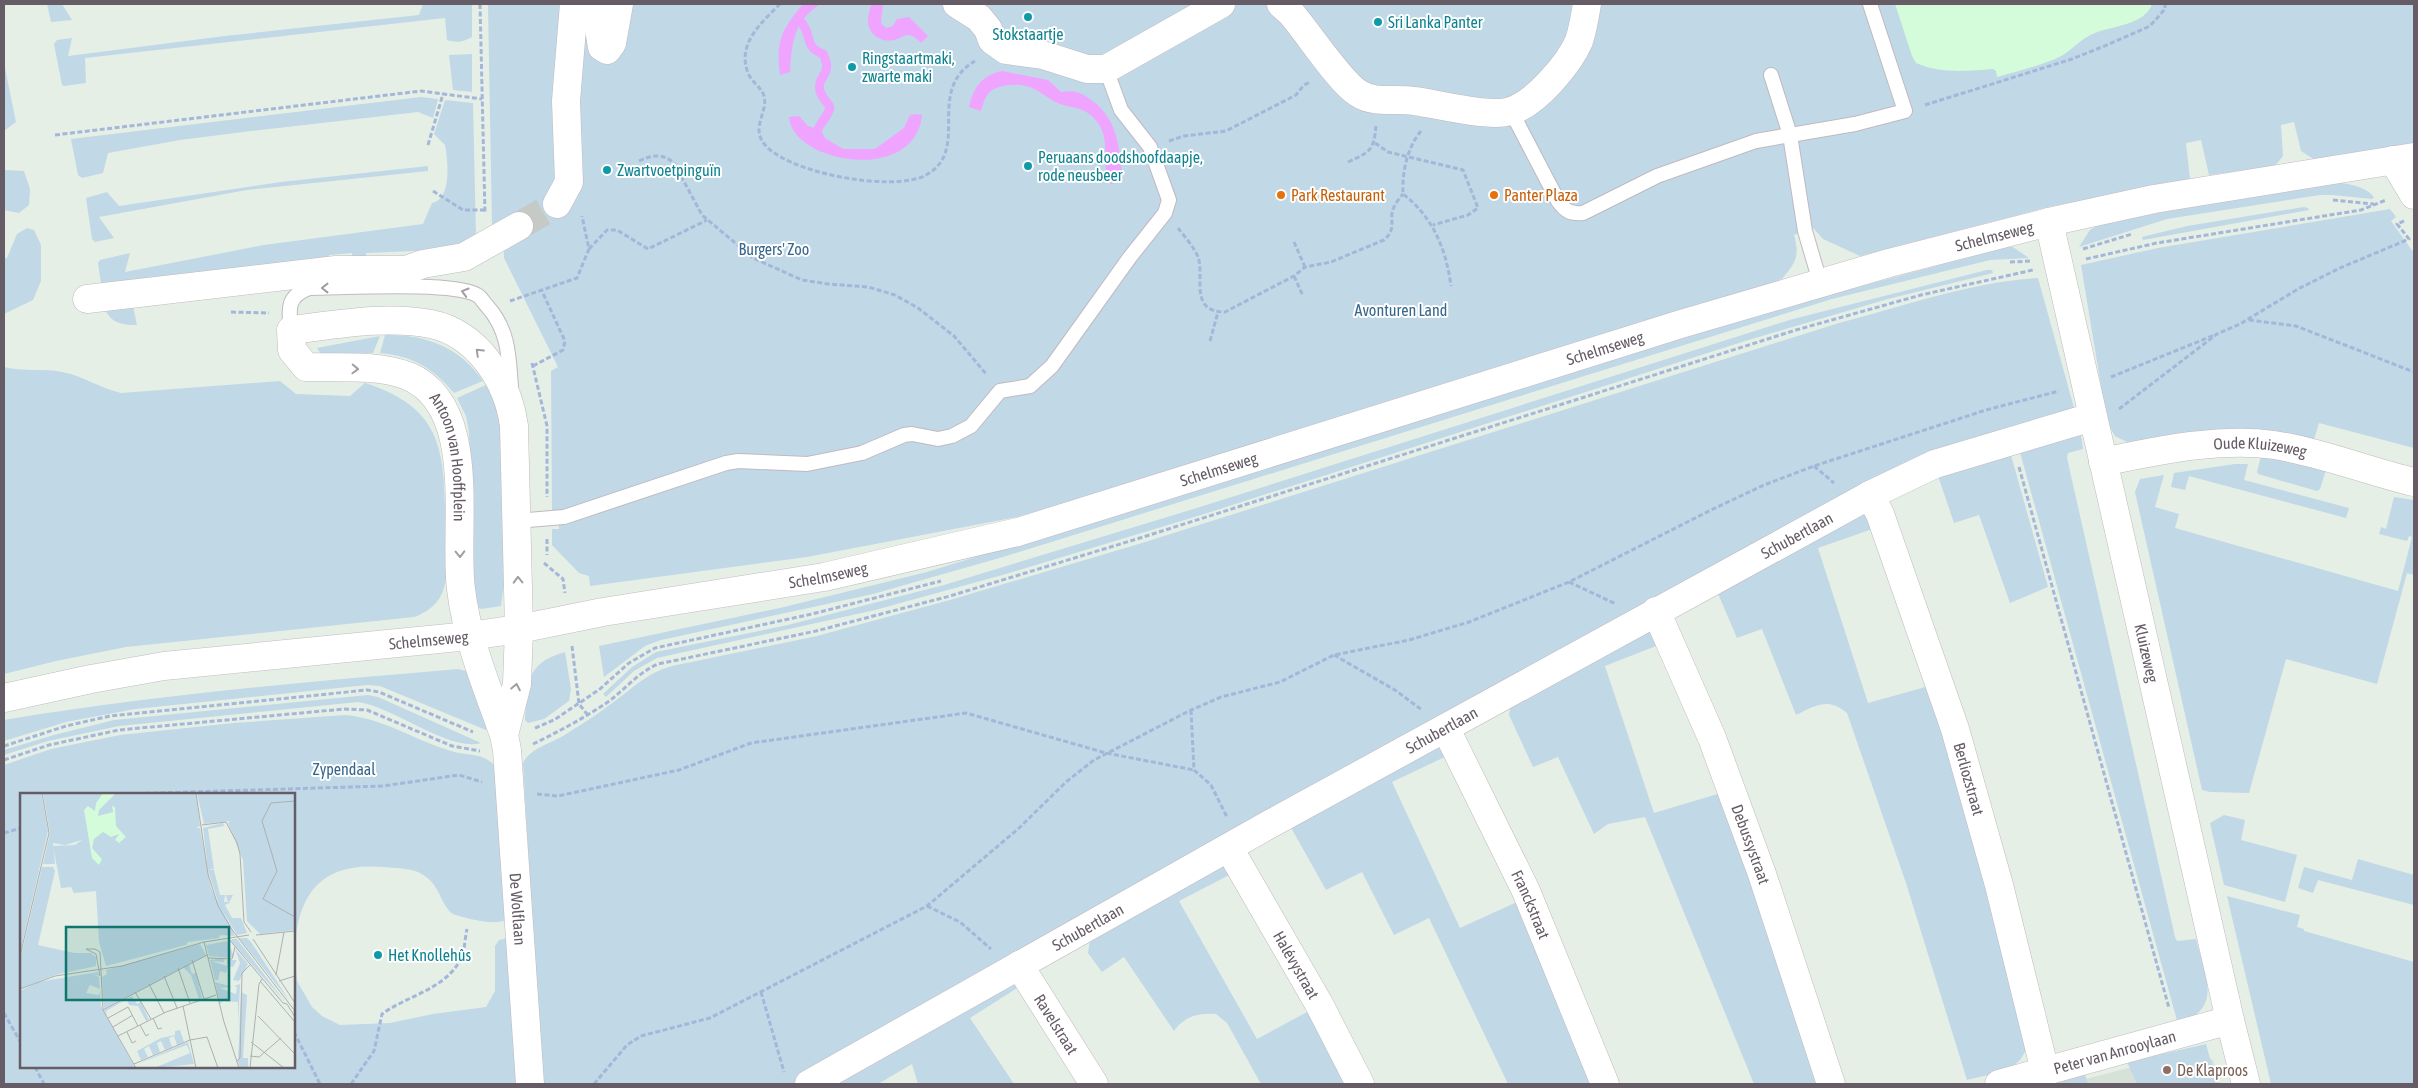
<svg xmlns="http://www.w3.org/2000/svg" width="2418" height="1088" font-family="'Asap Condensed',sans-serif">
<style>
.education{fill:#d6e1d8}
.green{fill:#c1d8e7}
.sand{fill:#d4fbda}
.water{fill:#efa5ff}
.lines{fill:none;stroke-linecap:round;stroke-linejoin:round}
.stream{stroke:#efa5ff;stroke-width:9}
.street-tunnel{stroke:#c5cac6;stroke-width:28;stroke-dasharray:28 14;stroke-linecap:butt}
.lane-casing{stroke:#c1b9c0;stroke-width:16}
.street-casing{stroke:#c1b9c0;stroke-width:29}
.secondary-casing{stroke:#c3bac3;stroke-width:29}
.path{stroke:#a4b7d9;stroke-width:3;stroke-dasharray:5 2.5;stroke-linecap:butt}
.lane{stroke:#fff;stroke-width:14}
.street{stroke:#fff;stroke-width:28}
.secondary{stroke:#fff;stroke-width:28}
.oneway{stroke:#a39da3}
.culture-dot{fill:#0f9aa8;stroke:#fff;stroke-width:2}
.food-dot{fill:#e8710a;stroke:#fff;stroke-width:2}
.education-dot{fill:#8d6e63;stroke:#fff;stroke-width:2}
.labels{text-anchor:middle;dominant-baseline:central;stroke-width:4;stroke-linejoin:round;paint-order:stroke}
.culture-label{font-size:16px;fill:#0d838f;stroke:#fff;text-anchor:start}
.food-label{font-size:16px;fill:#c56008;stroke:#fff;text-anchor:start}
.street-label{font-size:16px;fill:#655c65;stroke:#fff}
.park-label{font-size:16px;fill:#36668b;stroke:#fff}
.education-label{font-size:16px;fill:#785e54;stroke:#fff;text-anchor:start}
.inset-road{fill:none;stroke:#aeb0ae;stroke-width:1}
.view{fill:#0f766e;fill-opacity:0.15;stroke:#0f766e;stroke-width:2.5}
.inset-edge{fill:none;stroke:#655c65;stroke-width:2.5}
</style>
<rect width="100%" height="100%" fill="#e5efe6"/>
<path class="education" d="M2194,1051l19,9 7,24h-141l-1,-3z"/>
<g class="green">
<path d="M47,4h15l10,16 -21,2z"/>
<path d="M423,4h49v33c-8,5 -16,6 -25,3l-2,-22 -360,40 1,25 -22,3 -2,-1 -8,-41 3,-4 15,-2 -4,18 157,-20 194,-21z"/>
<path d="M488,4h1926v139l-99,17 -14,-9 -7,-29 -13,3 2,31 -8,10 -66,9 -8,-35 -15,3 4,36 -142,28 -188,49 -37,-17 -10,-11 -19,7c6,21 2,27 -12,44l-596,188 -169,50 -210,40 -217,29 -1,-10 -10,-3 -27,-28v-16h7v-19h-7l-1,-139 7,-4 -54,-109 -1,-36 -11,4z"/>
<path d="M472,54v38l-19,-2 -4,-35z"/>
<path d="M4,63l12,59 -12,9z"/>
<path d="M421,97l17,2 -5,19 -15,-6 -167,19 -71,9 -72,13 -5,20 -21,5 -4,-3 -7,-36z"/>
<path d="M445,100l28,3 3,135 -16,11 -94,4v7h-13l-1,-7 -23,2 -1,5 -226,30 -4,-27 2,-3 30,-7 -5,19 139,-27 159,-21 9,-21c20,-4 16,-43 13,-58l-11,-11z"/>
<path d="M428,166v5l-181,19 -148,27 15,21 -19,4 -3,-3 -6,-41 21,-6 12,14 162,-24z"/>
<path d="M4,170l20,1 6,18 -1,16 -10,8 -15,-3z"/>
<path d="M2335,182c14,2 30,4 39,15l-2,2 -40,-4h-12l-153,24 -88,28 11,-17 8,-5 135,-27z"/>
<path d="M2304,207l4,1 1,2 -166,30 -1,-3 45,-11z"/>
<path d="M2390,209l6,8 -5,4 23,32v195l-95,-25 -6,20h-184l-14,-7 -8,-14 -26,-157 77,-17z"/>
<path d="M27,228l7,2 7,15v36l-8,19 -29,14v-56h3l10,-24z"/>
<path d="M2006,247h7l16,11 -39,2 -158,39 -829,258 -130,37 -212,46 -16,6 -41,31 -5,-31 185,-39 143,-35 813,-253z"/>
<path d="M1987,270h5l1,3 -105,26 -143,42 -544,174 -195,59 -131,36 -218,48 -23,13 -28,26 -3,-3 29,-27 24,-15 132,-27 156,-40 256,-78 593,-188z"/>
<path d="M2038,278l38,137 -144,43 -1136,626h-254l-19,-321c8,-15 26,-19 40,-27 15,-10 31,-19 45,-30 22,-15 38,-33 64,-40l145,-30 133,-36 192,-57 697,-220c61,-16 136,-42 199,-45z"/>
<path d="M132,302l5,23c-16,0 -27,-2 -33,-18z"/>
<path d="M385,335c40,-1 75,12 98,46l-29,12c-21,-25 -41,-37 -74,-40z"/>
<path d="M380,336l-7,17h-53l-3,-5z"/>
<path d="M4,367c19,5 39,1 58,5 21,4 38,16 59,21l159,-12 16,13 54,2 15,-13c68,22 79,56 80,123 0,24 1,49 1,73 -3,20 -13,31 -32,38l-288,30 -70,14 -52,13z"/>
<path d="M486,385l10,19 4,20 4,159 -3,23 -20,3 -2,-1 -5,-9 -1,-12 -4,-155 -3,-16 -9,-18z"/>
<path d="M2080,428l3,21 -15,4 -1,5 108,479 2,4 19,-2c9,37 28,69 -18,85l-160,-579z"/>
<path d="M2009,448l39,139 -38,16 -31,-88 -25,8 -18,-53z"/>
<path d="M2261,456l65,14 -6,19 -3,2 -59,-17 -1,-2z"/>
<path d="M2235,464h13l-4,16 105,28 -3,10 -157,-42 -4,14 -14,-3 3,-14z"/>
<path d="M2164,475l-9,32 24,7 -4,14 223,63 14,-54 -3,-1 -2,5 -28,-7 2,-7 5,2 8,-32 20,3v75l-7,-2 -30,111 -91,-25 -37,134 -39,-1 -8,-2 -67,-298 5,-13z"/>
<path d="M1866,510l9,18 -57,20 50,155 61,-17 16,46 82,312c-5,29 -35,29 -60,36l-61,-197 -59,-170c-19,-16 -31,-8 -51,2l-34,-86 -25,9 -21,-49z"/>
<path d="M1647,626l14,18 -56,22 49,147 67,-20 97,291h-64l-109,-267 -37,7 -14,10 -36,-77 -25,10 -24,-52 2,-11z"/>
<path d="M565,652l6,37 -2,12 -25,18 -16,4 -3,-3c2,-35 0,-57 40,-68z"/>
<path d="M458,669l8,2 6,5 16,51 -2,3 -106,-44 -13,-1 -232,24 -69,13 -62,19v-21c150,-25 302,-38 454,-51z"/>
<path d="M368,695l10,2 103,46c-32,9 -87,-36 -123,-41l-239,24 -71,15 -44,14v-5l50,-15 60,-15z"/>
<path d="M345,715c38,3 69,25 106,36 15,5 31,1 43,14l13,154c-11,8 -42,-1 -54,-5 -13,-9 -12,-30 -33,-41 -10,-5 -26,-5 -37,-6 -62,-5 -85,26 -89,84v-157h-273v273h273v-113l3,27 15,26 10,9 18,9 50,-2 43,-9 53,-7 9,-16v-45l4,-6 9,-2 9,146h-513v-319l47,-16 69,-14 114,-12z"/>
<path d="M1441,741l8,14 -57,27 68,146 57,-26 76,182h-85l-79,-166 -35,17 -32,-63 -36,18 -37,-66z"/>
<path d="M2224,815l21,5 -4,20 56,15 -12,47 -61,-17 -14,-62z"/>
<path d="M2358,859l56,16v30l-96,-25 -5,13 -15,-5 6,-21 48,13z"/>
<path d="M1217,863l9,2 5,9 -52,27 78,138 52,-28 38,73h-86l-34,-61 -11,-9c-19,-1 -31,2 -42,17l-50,-74 -22,15 -14,-19 2,-13z"/>
<path d="M2227,896l73,19 -3,12 7,2v2l110,31v122h-143z"/>
<path d="M1013,977l9,8 -52,33 44,66h-96l-6,-20 -34,20h-56z"/>
<path d="M2206,1044l11,40h-80l-10,-22z"/>
<path d="M2084,1072l4,12h-47z"/>
</g>
<path class="sand" d="M1895,4h257c-7,21 -40,22 -57,29 -13,5 -21,15 -32,22 -15,9 -49,17 -66,22l-1,-6 -3,-2c-25,2 -53,5 -77,-6l-4,-7z"/>
<g class="water">
<path d="M803,4h17c-27,18 -28,39 -30,68l-10,3c-4,-35 1,-44 23,-71z"/>
<path d="M871,4h12l-2,19 5,5 7,-2 4,-7 12,-2 19,19 -7,7c-3,-3 -7,-8 -13,-8 -4,0 -9,4 -14,5 -13,3 -27,-6 -26,-21 0,-5 3,-10 3,-15z"/>
<path d="M1002,71l46,9 13,12c13,-2 19,0 29,7 26,18 29,44 32,73l-10,13c-13,-17 0,-43 -14,-62 -13,-18 -25,-13 -43,-21 -8,-4 -15,-11 -23,-14 -12,-5 -35,-5 -44,6 -4,5 -5,11 -7,17l-12,-4c4,-19 13,-32 33,-36z"/>
<path d="M915,114l7,1c-7,70 -130,48 -133,2l10,-1 9,10 13,4 4,8 18,11h32l29,-21 6,-13z"/>
</g>
<g class="lines">
<path class="stream" d="M801,22c12,14 2,24 22,32 11,22 -7,21 -3,37 1,5 7,11 10,16 -2,10 -8,13 -12,22"/>
<path class="street-tunnel" d="M519,226l38,-22"/>
<defs>
<g id="lane">
<path d="M1771,75l19,60 15,96 15,51"/>
<path d="M1511,111l47,90c7,10 12,13 25,12l74,-37 99,-35 99,-17 50,-13 -35,-107"/>
<path d="M291,330c-2,-21 -5,-33 18,-42 34,0 143,-7 168,7 4,2 7,8 10,11 22,24 22,52 24,82"/>
<path d="M516,521l48,-4 162,-54 12,-2 69,3 55,-11 42,-18 8,-1 26,5 14,-3 19,-10 29,-35 30,-5 22,-20 78,-109 35,-44 4,-13 -19,-53 -29,-37 -15,-41"/>
</g>
<g id="street">
<path d="M595,4l7,43 5,3 5,-7 7,-39"/>
<path d="M957,4l22,14 9,11 4,11 14,10 37,5 44,14h19l115,-65"/>
<path d="M1281,4l9,8c17,19 49,69 68,81 16,11 37,5 56,8 24,3 75,17 97,10 25,-8 58,-47 68,-70 4,-12 6,-25 8,-37"/>
<path d="M2393,160l21,35"/>
<path d="M557,204l12,-22 -3,-81 8,-97"/>
<path id="s1" d="M2049,222l181,798 16,64"/>
<path d="M87,299l249,-29h70l17,-6 41,-7 55,-31"/>
<path id="s2" d="M2103,462c53,-11 117,-25 171,-17 47,7 93,26 140,37"/>
<path id="s3" d="M1870,495l10,19 75,215 44,156 46,186"/>
<path id="s4" d="M1656,611l56,127 50,136 69,210"/>
<path id="s5" d="M1446,729l80,162 79,193"/>
<path id="s6" d="M504,735l13,-51 2,-55 -5,-203c-6,-45 -36,-92 -83,-102 -44,-9 -97,1 -140,6l1,20 14,17c33,1 71,-3 102,9 72,30 45,153 53,213 6,51 26,98 43,146l3,15 23,334"/>
<path id="s7" d="M1229,848l90,156 41,80"/>
<path id="s8" d="M1019,965l75,119"/>
<path id="s9" d="M809,1084l461,-260 600,-329 65,-31 157,-47"/>
<path id="s10" d="M1999,1084l231,-64"/>
</g>
<g id="secondary">
<path id="s11" d="M4,698l87,-19 73,-13 305,-30 50,-7 84,-17 221,-35 194,-45 663,-208 208,-61 160,-41 105,-23 260,-42"/>
</g>
</defs>
<use href="#lane" class="lane-casing"/>
<use href="#street" class="street-casing"/>
<use href="#secondary" class="secondary-casing"/>
<g class="path">
<path d="M480,4l5,210"/>
<path d="M780,4c-18,18 -45,41 -31,71 4,8 13,13 15,21 4,15 -11,29 -2,45 20,32 132,52 164,34 46,-25 -2,-84 49,-114"/>
<path d="M1925,105l147,-46 35,-14 43,-19 15,-17v-5"/>
<path d="M1421,131c-14,17 -19,41 -18,63 30,23 43,55 48,92"/>
<path d="M55,135l366,-44 61,8"/>
<path d="M1169,141l15,-5 42,-5 70,-36 8,-10 6,-3"/>
<path d="M1375,143l13,9 75,18 15,38 -10,7 -35,10"/>
<path d="M428,145l15,-51"/>
<path d="M639,161c13,-6 24,-8 35,2l28,52 51,43 49,22 26,4 40,3 27,8 23,13 36,28 33,39"/>
<path d="M1348,162c22,-10 26,-11 28,-37"/>
<path d="M433,191l30,19h22"/>
<path d="M2333,200l41,4"/>
<path d="M1178,228c7,9 16,19 20,29 7,18 -10,55 27,55l69,-36 11,-9 26,-5 53,-22c11,-10 7,-15 8,-27 1,-7 7,-14 11,-19"/>
<path d="M1294,242l11,25"/>
<path d="M589,249l18,-19h10l31,19 59,-29"/>
<path d="M2083,249l49,-15"/>
<path d="M2086,259l71,-16 204,-33 25,-10"/>
<path d="M2010,262l21,-1"/>
<path d="M1294,276l9,20"/>
<path d="M510,301l67,-23 12,-29 -7,-33"/>
<path d="M231,312l38,1"/>
<path d="M2249,320l47,6 118,46"/>
<path d="M1210,341l8,-29"/>
<path d="M532,363l15,63v71"/>
<path d="M533,366l30,-16 2,-9 -24,-52"/>
<path d="M2111,377l106,-43"/>
<path d="M2119,409l98,-75 23,-10 58,-35 42,-21 69,-29 -12,-15 7,-3"/>
<path d="M1814,466l20,17"/>
<path d="M2019,467l150,541"/>
<path d="M547,539v16"/>
<path d="M544,563l19,16 2,14"/>
<path d="M1569,582l47,22"/>
<path d="M572,646l7,58 8,10"/>
<path d="M1334,655l61,35 27,20"/>
<path d="M1191,710l3,60 17,15 16,32"/>
<path d="M535,728l19,-8 46,-31 29,-26 26,-15 157,-34 129,-33"/>
<path d="M533,744c25,-12 49,-25 72,-40 19,-13 32,-31 53,-40l158,-33 134,-35 190,-58 656,-208 125,-35 112,-25"/>
<path d="M4,746l62,-20 44,-10 257,-26 12,2 94,40"/>
<path d="M4,760l45,-15 70,-15 225,-21 23,1 85,36 28,5"/>
<path d="M123,794l260,-8 76,-11 23,7"/>
<path d="M537,794l21,2 121,-26 72,-27 215,-30 140,40 88,17"/>
<path d="M4,833l17,-5"/>
<path d="M927,906l33,16 31,27"/>
<path d="M761,992l23,80"/>
<path d="M4,1013l17,30"/>
<path d="M294,1032l26,52"/>
<path d="M35,1067l9,17"/>
<path d="M351,1084l23,-33 8,-37c26,-19 66,-25 80,-58 3,-8 3,-19 5,-27"/>
<path d="M594,1084l33,-39 14,-9 69,-18 217,-112 91,-77 48,-47 28,-22 97,-50 30,-13 59,-15 54,-27 75,-15 60,-18 100,-40 142,-72 53,-25 50,-19 172,-56 73,-19"/>
</g>
<use href="#lane" class="lane"/>
<use href="#street" class="street"/>
<use href="#secondary" class="secondary"/>
</g>
<defs><path id="oneway-chevron" d="M-2-3.5L2.5 0L-2 3.5" fill="none" stroke-width="1.6" stroke-linecap="round" stroke-linejoin="round" transform="scale(1.25)"/></defs>
<g class="oneway">
<use href="#oneway-chevron" transform="translate(325 288) rotate(180)"/>
<use href="#oneway-chevron" transform="translate(465 292) rotate(-164)"/>
<use href="#oneway-chevron" transform="translate(479 352) rotate(-136)"/>
<use href="#oneway-chevron" transform="translate(355 369) rotate(2)"/>
<use href="#oneway-chevron" transform="translate(460 554) rotate(89)"/>
<use href="#oneway-chevron" transform="translate(518 580) rotate(-91)"/>
<use href="#oneway-chevron" transform="translate(516 687) rotate(-79)"/>
</g>
<g class="culture-dot">
<circle cx="1028" cy="17" r="5"/>
<circle cx="1378" cy="22" r="5"/>
<circle cx="852" cy="67" r="5"/>
<circle cx="1028" cy="166" r="5"/>
<circle cx="607" cy="170" r="5"/>
<circle cx="378" cy="955" r="5"/>
</g>
<g class="food-dot">
<circle cx="1281" cy="195" r="5"/>
<circle cx="1494" cy="195" r="5"/>
</g>
<circle class="education-dot" cx="2167" cy="1070" r="5"/>
<g class="labels">
<g class="culture-label">
<text x="1388" y="22">Sri Lanka Panter</text>
<text x="1028" y="34" text-anchor="middle">Stokstaartje</text>
<text x="862" y="58">Ringstaartmaki,<tspan x="862" dy="18">zwarte maki</tspan></text>
<text x="1038" y="157">Peruaans doodshoofdaapje,<tspan x="1038" dy="18">rode neusbeer</tspan></text>
<text x="617" y="170">Zwartvoetpinguïn</text>
<text x="388" y="955">Het Knollehûs</text>
</g>
<g class="food-label">
<text x="1291" y="195">Park Restaurant</text>
<text x="1504" y="195">Panter Plaza</text>
</g>
<g class="street-label">
<text stroke="none"><textPath href="#s11" startOffset="2049">Schelmseweg</textPath></text>
<text stroke="none"><textPath href="#s11" startOffset="1644">Schelmseweg</textPath></text>
<text stroke="none"><textPath href="#s2" startOffset="159">Oude Kluizeweg</textPath></text>
<text stroke="none"><textPath href="#s6" startOffset="834">Antoon van Hooffplein</textPath></text>
<text stroke="none"><textPath href="#s11" startOffset="1239">Schelmseweg</textPath></text>
<text stroke="none"><textPath href="#s9" startOffset="1130">Schubertlaan</textPath></text>
<text stroke="none"><textPath href="#s11" startOffset="834">Schelmseweg</textPath></text>
<text stroke="none"><textPath href="#s11" startOffset="429">Schelmseweg</textPath></text>
<text stroke="none"><textPath href="#s1" startOffset="442">Kluizeweg</textPath></text>
<text stroke="none"><textPath href="#s9" startOffset="725">Schubertlaan</textPath></text>
<text stroke="none"><textPath href="#s3" startOffset="301">Berliozstraat</textPath></text>
<text stroke="none"><textPath href="#s4" startOffset="252">Debussystraat</textPath></text>
<text stroke="none"><textPath href="#s5" startOffset="195">Franckstraat</textPath></text>
<text stroke="none"><textPath href="#s6" startOffset="1295">De Wolflaan</textPath></text>
<text stroke="none"><textPath href="#s9" startOffset="320">Schubertlaan</textPath></text>
<text stroke="none"><textPath href="#s7" startOffset="135">Halévystraat</textPath></text>
<text stroke="none"><textPath href="#s8" startOffset="70">Ravelstraat</textPath></text>
<text stroke="none"><textPath href="#s10" startOffset="120">Peter van Anrooylaan</textPath></text>
</g>
<g class="park-label">
<text x="774" y="249">Burgers' Zoo</text>
<text x="1401" y="310">Avonturen Land</text>
<text x="344" y="769">Zypendaal</text>
</g>
<g class="education-label">
<text x="2177" y="1070">De Klaproos</text>
</g>
</g>
<g transform="translate(20 793)">
<rect width="275" height="275" fill="#e5efe6"/>
<path d="M0,0h21l7,38 -28,122zM23,0h153l4,33 -4,2h4l11,60 24,48 -15,-1 -1,3 -31,4 -2,3 -80,21 -7,-24 -3,-51 -22,2 -3,-6 -10,1 -8,-42 22,-1 7,-5 -17,5 -12,-2 2,21h-12l7,-31zM177,0h98v137l-35,4 -13,-13 -4,-61 -15,-37 2,-2 -26,3zM203,30l1,3 -16,3 6,40 -6,1 -5,-42zM22,74h11l2,4 -17,74 36,8h17l5,4v9l-41,9 -35,14v-29zM188,77h6l6,25h5l-1,7h4l-2,-7h7l-4,8 -4,2 7,13h9l6,15 -10,2 -18,-30zM219,145h8l4,4 38,58zM212,146h5l49,64 -55,-62zM207,148l7,15 -4,2 -21,-2 -3,-11zM180,151l6,11 -102,54 -2,-32 5,-3 -1,-4zM215,156l13,15 -9,17 -6,-1 7,-17zM203,165l1,4 -13,-1 16,5v-6h10l-4,7 -5,-1 -2,7 -6,-2 -2,9h-3l-5,-20zM172,168l-3,3 3,10 4,-1 6,25 -3,1 -8,-24 -9,-9zM78,179l1,4 -8,-3 8,4 1,12 -10,-4 -4,8 13,2 1,-5 1,16 34,62h-115v-77l18,-9zM195,189l18,5 -13,1 16,6 1,-7 -3,-1 6,-2 -2,43v-25l-15,-1 -3,3zM221,199l6,3 -4,63h5v10h-8l-2,-6zM112,203l5,8 4,-2 8,18 -3,1 -8,-15 -9,-1 -2,-6 -21,12 1,4 -3,-5zM160,237l4,12 -7,3 -3,-9 -5,2 3,9 -7,3 -4,-9 -4,2 3,9 -7,3 -4,-9 -5,3 4,8 -7,3 -4,-9 24,-13 14,-3v-4zM168,249l6,22 -40,4 36,-15 -3,-8 -50,19z" fill="#c1d8e7"/>
<path d="M83,0h13l-17,17 -1,6 15,-4 -1,-6 3,1 1,19 10,11 -7,6 -4,-3 4,-6 -8,3 -8,-5 -9,7 -2,9 10,11 -3,6 -7,-7 -8,-48 4,-4 7,5 1,-8z" fill="#d4fbda"/>
<path class="inset-road" d="M176,0l12,81 10,32 15,25 62,80M275,8l-24,2 -9,18 15,50 -14,28 32,18M182,32l24,-3 11,21 3,11 4,68 7,10M236,142l39,-4M208,145l55,65 4,1 8,13M233,146l42,64M184,149l20,80 15,46M0,163l29,-123 -7,-40M188,165l24,1 3,-12M172,167l12,39M158,175l12,35M256,182l8,-43M80,183l-4,-22 -10,-5h9l5,3 3,58 33,58M144,183l13,32M240,188l35,41M259,188l16,-5M129,191l15,29M0,196l35,-13 67,-10 82,-24 45,-7M115,199l16,27M163,213l13,62M83,217l104,-55M238,223l37,38M88,225l20,-11 10,19M133,225l5,11 4,-1M120,232l6,11 3,-2M93,234l20,-12M107,239l5,11 4,-2M98,243l48,-24 50,-17M231,249l33,26M230,263l9,1 22,-19M217,268l3,-3 2,-85 8,-8M114,271l56,-24 17,-3 11,31M230,275l9,-84 3,-5"/>
<path class="view" d="M46,134h163v73h-163z"/>
<rect width="275" height="275" class="inset-edge"/>
</g>
<rect width="2418" height="1088" fill="none" stroke="#655c65" stroke-width="10"/>
</svg>
